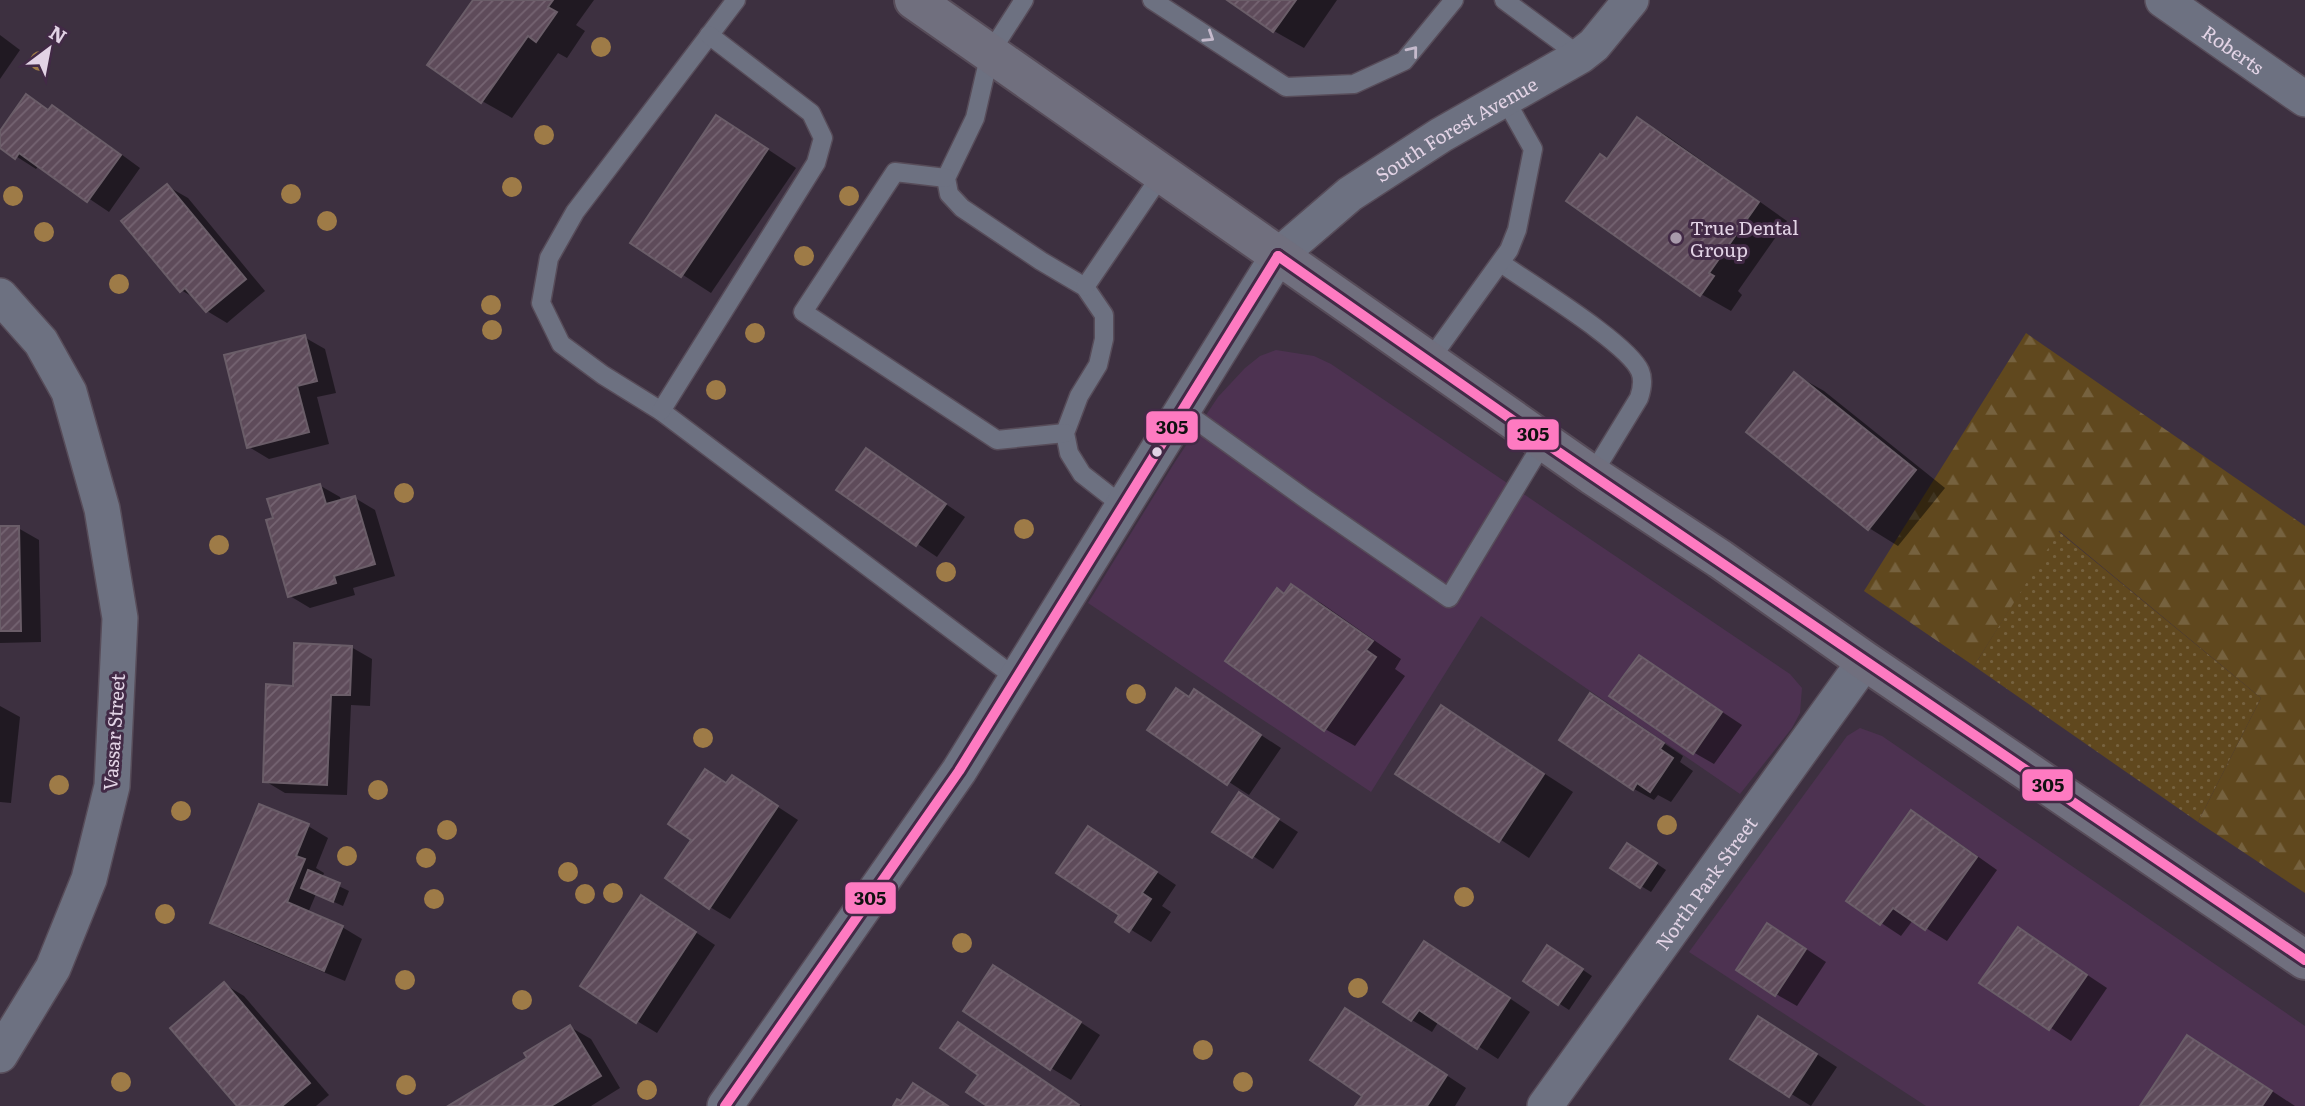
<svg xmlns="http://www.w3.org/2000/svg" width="2305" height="1106" font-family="Literata,serif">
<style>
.built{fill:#4d3251}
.grass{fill:url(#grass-dots)}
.forest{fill:url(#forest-firs)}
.shadow{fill:#0007}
.building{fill:url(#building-hatch);stroke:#6a5d68;stroke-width:2}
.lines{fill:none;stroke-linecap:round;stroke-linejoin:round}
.service-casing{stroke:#574c59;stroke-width:21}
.minor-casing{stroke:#574c59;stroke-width:38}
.primary-casing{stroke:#574c59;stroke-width:42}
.service{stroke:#6d7181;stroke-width:18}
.minor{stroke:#6d7181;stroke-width:35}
.primary{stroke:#706f7e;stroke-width:38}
.bus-1-casing{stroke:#422a46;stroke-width:16}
.bus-1{stroke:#fe7ac1;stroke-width:10}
.tree{fill:#9e7b47}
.oneway{stroke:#c5bacc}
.poi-dot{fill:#a89aab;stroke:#422a46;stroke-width:2.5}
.bus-dot{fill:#e2d3e5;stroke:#422a46;stroke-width:2.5}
.labels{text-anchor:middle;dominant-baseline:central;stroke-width:6;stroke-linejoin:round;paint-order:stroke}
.street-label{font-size:19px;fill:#e2d3e5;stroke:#422a46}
.poi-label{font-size:19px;fill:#e2d3e5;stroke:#422a46;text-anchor:start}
.line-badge{stroke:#422a46;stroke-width:2.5}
.pale-badge-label{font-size:19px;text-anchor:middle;font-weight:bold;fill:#111}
</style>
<defs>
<pattern id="grass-dots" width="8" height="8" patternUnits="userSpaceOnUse" patternTransform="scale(1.75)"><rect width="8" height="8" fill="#60481e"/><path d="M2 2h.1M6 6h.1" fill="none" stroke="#76623f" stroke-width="1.8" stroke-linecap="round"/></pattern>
<pattern id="forest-firs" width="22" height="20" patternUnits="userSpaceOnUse" patternTransform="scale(1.75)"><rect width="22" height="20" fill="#60481e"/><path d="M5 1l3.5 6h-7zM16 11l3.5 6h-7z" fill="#76623f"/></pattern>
<pattern id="building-hatch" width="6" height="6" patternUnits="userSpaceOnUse" patternTransform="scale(1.75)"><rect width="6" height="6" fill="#5e4b5a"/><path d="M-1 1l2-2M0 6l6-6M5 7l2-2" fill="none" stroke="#756472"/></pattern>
</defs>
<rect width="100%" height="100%" fill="#3d3040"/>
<g class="built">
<path d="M1276,350l38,6 17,8 459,310 12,14 -2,25 -8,15 -52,66 -259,-178 -110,176 -283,-189 85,-138 45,-68 27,-29 15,-12z"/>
<path d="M1860,728l22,8 423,290v80h-379l-237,-154 158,-216z"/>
</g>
<path class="grass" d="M2058,531l203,167 -63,124 -224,-156z"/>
<path class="forest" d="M2026,333l279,193v367l-107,-71 63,-124 -202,-167 -85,135 -110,-75z"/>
<g class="shadow">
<path d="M475,0h119l-18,25 9,6 -18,27 -9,-5 -46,65 -30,-17z"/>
<path d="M1230,0h107l-33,48 -30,-17z"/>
<path d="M0,35l20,15 -20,29z"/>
<path d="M27,97l23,14 3,-4 20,12 67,49 -31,44 -70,-47 -3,4 -36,-23v-12z"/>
<path d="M1638,119l29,17 120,85 -49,70 4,4 -11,16 -30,-17 -93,-133z"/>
<path d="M746,135l50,33 -85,125 -79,-51z"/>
<path d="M167,186l21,12 77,93 -38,32 -20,-12 -9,-11 -17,-10z"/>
<path d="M304,337l21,12 11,44 -19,4 12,47 -60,15 -20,-12z"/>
<path d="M1794,374l30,17 121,97 -47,58 -29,-18z"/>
<path d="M866,450l99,67 -28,40 -99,-67z"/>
<path d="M319,485l21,12 1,4 14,-3 20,12 20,66 -42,12 2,7 -45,13 -20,-12 -15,-77z"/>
<path d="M0,528h18l21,12 2,102 -41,1z"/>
<path d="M1292,586l29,17 80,56 -6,10 10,7 -50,70 -30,-17 -39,-134z"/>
<path d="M351,647l21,12 -2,47 -19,-1 -4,90 -62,-2 -20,-12 30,-93z"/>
<path d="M1639,657l103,68 -28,39 -21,-12z"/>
<path d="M1195,692l86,56 -32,47 -100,-65 41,-32z"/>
<path d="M0,706l20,11 -9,86 -11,-1z"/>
<path d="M1441,707l132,85 -44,66 -132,-85z"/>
<path d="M1611,708l72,48 -3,6 13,9 -22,31 -13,-7 -4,5 -20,-11z"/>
<path d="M732,777l66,43 -68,99 -20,-12 17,-123z"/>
<path d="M1239,794l59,38 -25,37 -59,-38z"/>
<path d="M1912,812l20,12 65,46 -50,71 -34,-21 -12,16 -53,-35z"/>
<path d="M308,826l20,12 -12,30 8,5 -2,5 27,13 -6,15 -27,-12 -8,19 34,14 20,12 -17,42 -113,-47 -20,-12z"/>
<path d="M1109,840l67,45 -14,21 9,6 -20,30 -34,-21 5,-7z"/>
<path d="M1638,851l28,19 -15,22 -10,-6z"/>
<path d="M642,897l73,48 -58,88 -20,-12z"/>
<path d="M2018,929l89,59 -36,53 -89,-58z"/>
<path d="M1788,937l38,25 -29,44 -21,-12z"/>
<path d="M1558,953l34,23 -23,34 -44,-29z"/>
<path d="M1445,955l85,57 -32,47 -59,-38 -7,11 -20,-12z"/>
<path d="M1014,979l86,56 -29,45 -20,-12z"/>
<path d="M224,984l20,12 85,99 -13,11h-76z"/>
<path d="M1365,1022l101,66 -11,18h-97l6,-11z"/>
<path d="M959,1024l20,12 103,70h-92l-10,-32z"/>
<path d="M570,1027l21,12 29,49 -29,18h-140l78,-47z"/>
<path d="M1779,1030l58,37 -26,39 -78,-48z"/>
<path d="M2217,1055l78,51h-153z"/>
</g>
<g class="building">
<path d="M473,0h80l-5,7 9,5 -21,30 -8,-6 -47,67 -54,-38z"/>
<path d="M1227,0h69l-23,32z"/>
<path d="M26,94l22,16 4,-5 69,50 -34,47 -68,-49 -4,6 -15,-11v-17z"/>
<path d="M716,115l52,34 -87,128 -51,-34z"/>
<path d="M1637,117l122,85 -50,71 5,3 -14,20 -134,-95 34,-47 7,5z"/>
<path d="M167,184l79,95 -40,33 -21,-24 -5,4 -59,-71z"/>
<path d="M305,335l12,46 -20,5 12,46 -62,16 -23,-93z"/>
<path d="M1794,372l122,98 -48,60 -122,-98z"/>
<path d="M866,448l80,56 -30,42 -80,-56z"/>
<path d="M320,484l6,20 29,-8 20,68 -41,12 2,7 -48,14 -22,-77 7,-2 -6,-19z"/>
<path d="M0,526h19l2,105h-21z"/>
<path d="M1291,584l82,57 -7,9 10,7 -52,74 -99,-70 52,-73 7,6z"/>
<path d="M294,643l58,3 -2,49h-19l-4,90 -64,-3 3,-98 27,2z"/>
<path d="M1639,655l83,57 -29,42 -84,-58z"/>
<path d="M1176,688l13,9 5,-8 67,46 -34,50 -80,-55z"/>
<path d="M1590,693l74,50 -4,6 13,9 -23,34 -13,-9 -4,7 -74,-50z"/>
<path d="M1441,705l103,69 -45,68 -104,-68z"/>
<path d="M705,769l21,14 6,-8 46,31 -69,103 -44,-31 26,-38 -23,-16z"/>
<path d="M1239,792l40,27 -27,39 -40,-26z"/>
<path d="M259,804l50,20 -13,32 9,3 -18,43 56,24 -19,45 -114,-48z"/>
<path d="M1911,810l66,47 -52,73 -32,-22 -13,17 -34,-24z"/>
<path d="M1088,826l69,46 -15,21 9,6 -22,33 -14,-10 4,-7 -63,-42z"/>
<path d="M1627,843l30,20 -17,25 -30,-20z"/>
<path d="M308,870l32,13 -7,19 -32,-14z"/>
<path d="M641,895l55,37 -60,91 -56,-37z"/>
<path d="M1767,923l39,26 -31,47 -39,-26z"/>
<path d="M2018,927l69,48 -38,55 -70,-47z"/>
<path d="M1424,941l86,57 -33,51 -58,-39 -8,11 -28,-19z"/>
<path d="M1547,945l36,24 -25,36 -35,-24z"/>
<path d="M993,965l88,57 -31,48 -87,-59z"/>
<path d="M224,982l86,101 -28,23h-45l-67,-78z"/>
<path d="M1345,1008l102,67 -20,31h-72l7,-10 -52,-36z"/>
<path d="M1758,1016l59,38 -28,43 -59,-38z"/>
<path d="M958,1022l121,83 -1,1h-91l-21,-14 12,-17 -38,-27z"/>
<path d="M570,1025l31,51 -50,30h-103l79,-48 -3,-5z"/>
<path d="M2187,1035l85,56 -10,15h-122z"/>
<path d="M913,1083l35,23h-55l4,-7 4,2z"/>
</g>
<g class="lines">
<defs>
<g id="service">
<path d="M736,0l-161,212 -26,46 -8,45 20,41 42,31 58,36 355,267"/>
<path d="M1024,0l-34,53 -15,65 -29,60 3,16 13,14 79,53 44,26 19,28v24l-6,26 -19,31 -14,37 4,20 13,21 41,32"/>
<path d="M1152,0l134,87 68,-3 50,-23 50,-61"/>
<path d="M1504,0l76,56"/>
<path d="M946,178l-51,-6 -92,140 194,128 68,-7"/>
<path d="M1501,263c29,21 127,80 139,108 4,9 2,18 -1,27l-47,77"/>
<path d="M1085,287l77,-113"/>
<path d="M1429,361l80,-111 8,-20 16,-81 -28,-50"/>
<path d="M1182,410l121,87 146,101 95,-157"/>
<path d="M661,411l155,-248 7,-25 -12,-25 -102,-78"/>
</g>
<g id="minor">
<path id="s1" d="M2163,0l142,99"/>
<path d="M0,296l41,46 28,50 33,117 18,109 -8,168 -23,93 -36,89 -53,87"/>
<path id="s2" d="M725,1106l234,-335 319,-515 72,-62 91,-59 139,-79 14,-11 37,-45"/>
<path id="s3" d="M1545,1106l320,-445"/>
</g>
<path id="primary" d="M914,0l678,475 128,84 145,102 440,299"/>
</defs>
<use href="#service" class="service-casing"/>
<use href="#minor" class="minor-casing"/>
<use href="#primary" class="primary-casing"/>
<use href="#service" class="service"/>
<use href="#minor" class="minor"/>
<use href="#primary" class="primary"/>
<defs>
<g id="bus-1">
<path d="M1278,256l273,191 754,513"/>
<path d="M725,1106l234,-335 319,-515"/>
</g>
</defs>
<use href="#bus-1" class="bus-1-casing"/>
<use href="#bus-1" class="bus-1"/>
</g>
<g class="tree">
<circle cx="601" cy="47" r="10"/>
<circle cx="40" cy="61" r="10"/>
<circle cx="544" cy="135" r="10"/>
<circle cx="512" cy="187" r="10"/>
<circle cx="291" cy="194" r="10"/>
<circle cx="13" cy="196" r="10"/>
<circle cx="849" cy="196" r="10"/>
<circle cx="327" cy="221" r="10"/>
<circle cx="44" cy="232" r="10"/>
<circle cx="804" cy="256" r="10"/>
<circle cx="119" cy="284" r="10"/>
<circle cx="491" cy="305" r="10"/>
<circle cx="492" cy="330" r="10"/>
<circle cx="755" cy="333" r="10"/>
<circle cx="716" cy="390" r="10"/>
<circle cx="404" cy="493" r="10"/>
<circle cx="1024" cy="529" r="10"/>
<circle cx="219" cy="545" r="10"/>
<circle cx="946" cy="572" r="10"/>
<circle cx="1136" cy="694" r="10"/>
<circle cx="703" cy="738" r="10"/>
<circle cx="59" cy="785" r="10"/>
<circle cx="378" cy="790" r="10"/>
<circle cx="181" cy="811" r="10"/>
<circle cx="1667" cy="825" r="10"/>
<circle cx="447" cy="830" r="10"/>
<circle cx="347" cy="856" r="10"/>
<circle cx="426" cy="858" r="10"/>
<circle cx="568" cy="872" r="10"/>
<circle cx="613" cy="893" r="10"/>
<circle cx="585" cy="894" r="10"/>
<circle cx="1464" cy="897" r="10"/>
<circle cx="434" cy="899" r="10"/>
<circle cx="165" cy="914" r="10"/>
<circle cx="962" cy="943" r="10"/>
<circle cx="405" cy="980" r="10"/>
<circle cx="1358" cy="988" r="10"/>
<circle cx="522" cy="1000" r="10"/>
<circle cx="1203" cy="1050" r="10"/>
<circle cx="121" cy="1082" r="10"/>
<circle cx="1243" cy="1082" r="10"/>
<circle cx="406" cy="1085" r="10"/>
<circle cx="647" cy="1090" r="10"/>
</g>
<defs><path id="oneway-chevron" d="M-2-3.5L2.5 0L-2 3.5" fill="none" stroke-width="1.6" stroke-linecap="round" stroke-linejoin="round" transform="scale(1.75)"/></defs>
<g class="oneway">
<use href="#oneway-chevron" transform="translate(1209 37) rotate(33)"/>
<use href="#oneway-chevron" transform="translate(1413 51) rotate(-51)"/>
</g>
<circle class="poi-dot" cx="1676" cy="238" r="7"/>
<circle class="bus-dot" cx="1157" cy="452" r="6"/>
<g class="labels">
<g class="street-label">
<text stroke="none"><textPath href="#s1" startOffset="86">Roberts</textPath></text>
<text stroke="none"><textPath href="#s2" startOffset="1234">South Forest Avenue</textPath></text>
<text transform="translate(113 732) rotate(-86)">Vassar Street</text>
<text stroke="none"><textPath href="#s3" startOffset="275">North Park Street</textPath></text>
</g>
<g class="poi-label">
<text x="1690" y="227">True Dental<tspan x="1690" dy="22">Group</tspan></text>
</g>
</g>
<g class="line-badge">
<rect x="1145" y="410" width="54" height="34" rx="7" fill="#fe7ac1"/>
<rect x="1506" y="418" width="54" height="33" rx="7" fill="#fe7ac1"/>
<rect x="2021" y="768" width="53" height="34" rx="7" fill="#fe7ac1"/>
<rect x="844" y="881" width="53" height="34" rx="7" fill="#fe7ac1"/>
</g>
<g class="pale-badge-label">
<text x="1172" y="434">305</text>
<text x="1533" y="441">305</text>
<text x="2048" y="792">305</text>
<text x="870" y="905">305</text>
</g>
<g transform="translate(49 49) rotate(32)" stroke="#422a46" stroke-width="5" paint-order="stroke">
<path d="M0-5L12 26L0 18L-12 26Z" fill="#e2d3e5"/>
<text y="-10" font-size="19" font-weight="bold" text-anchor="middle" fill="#e2d3e5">N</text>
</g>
</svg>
